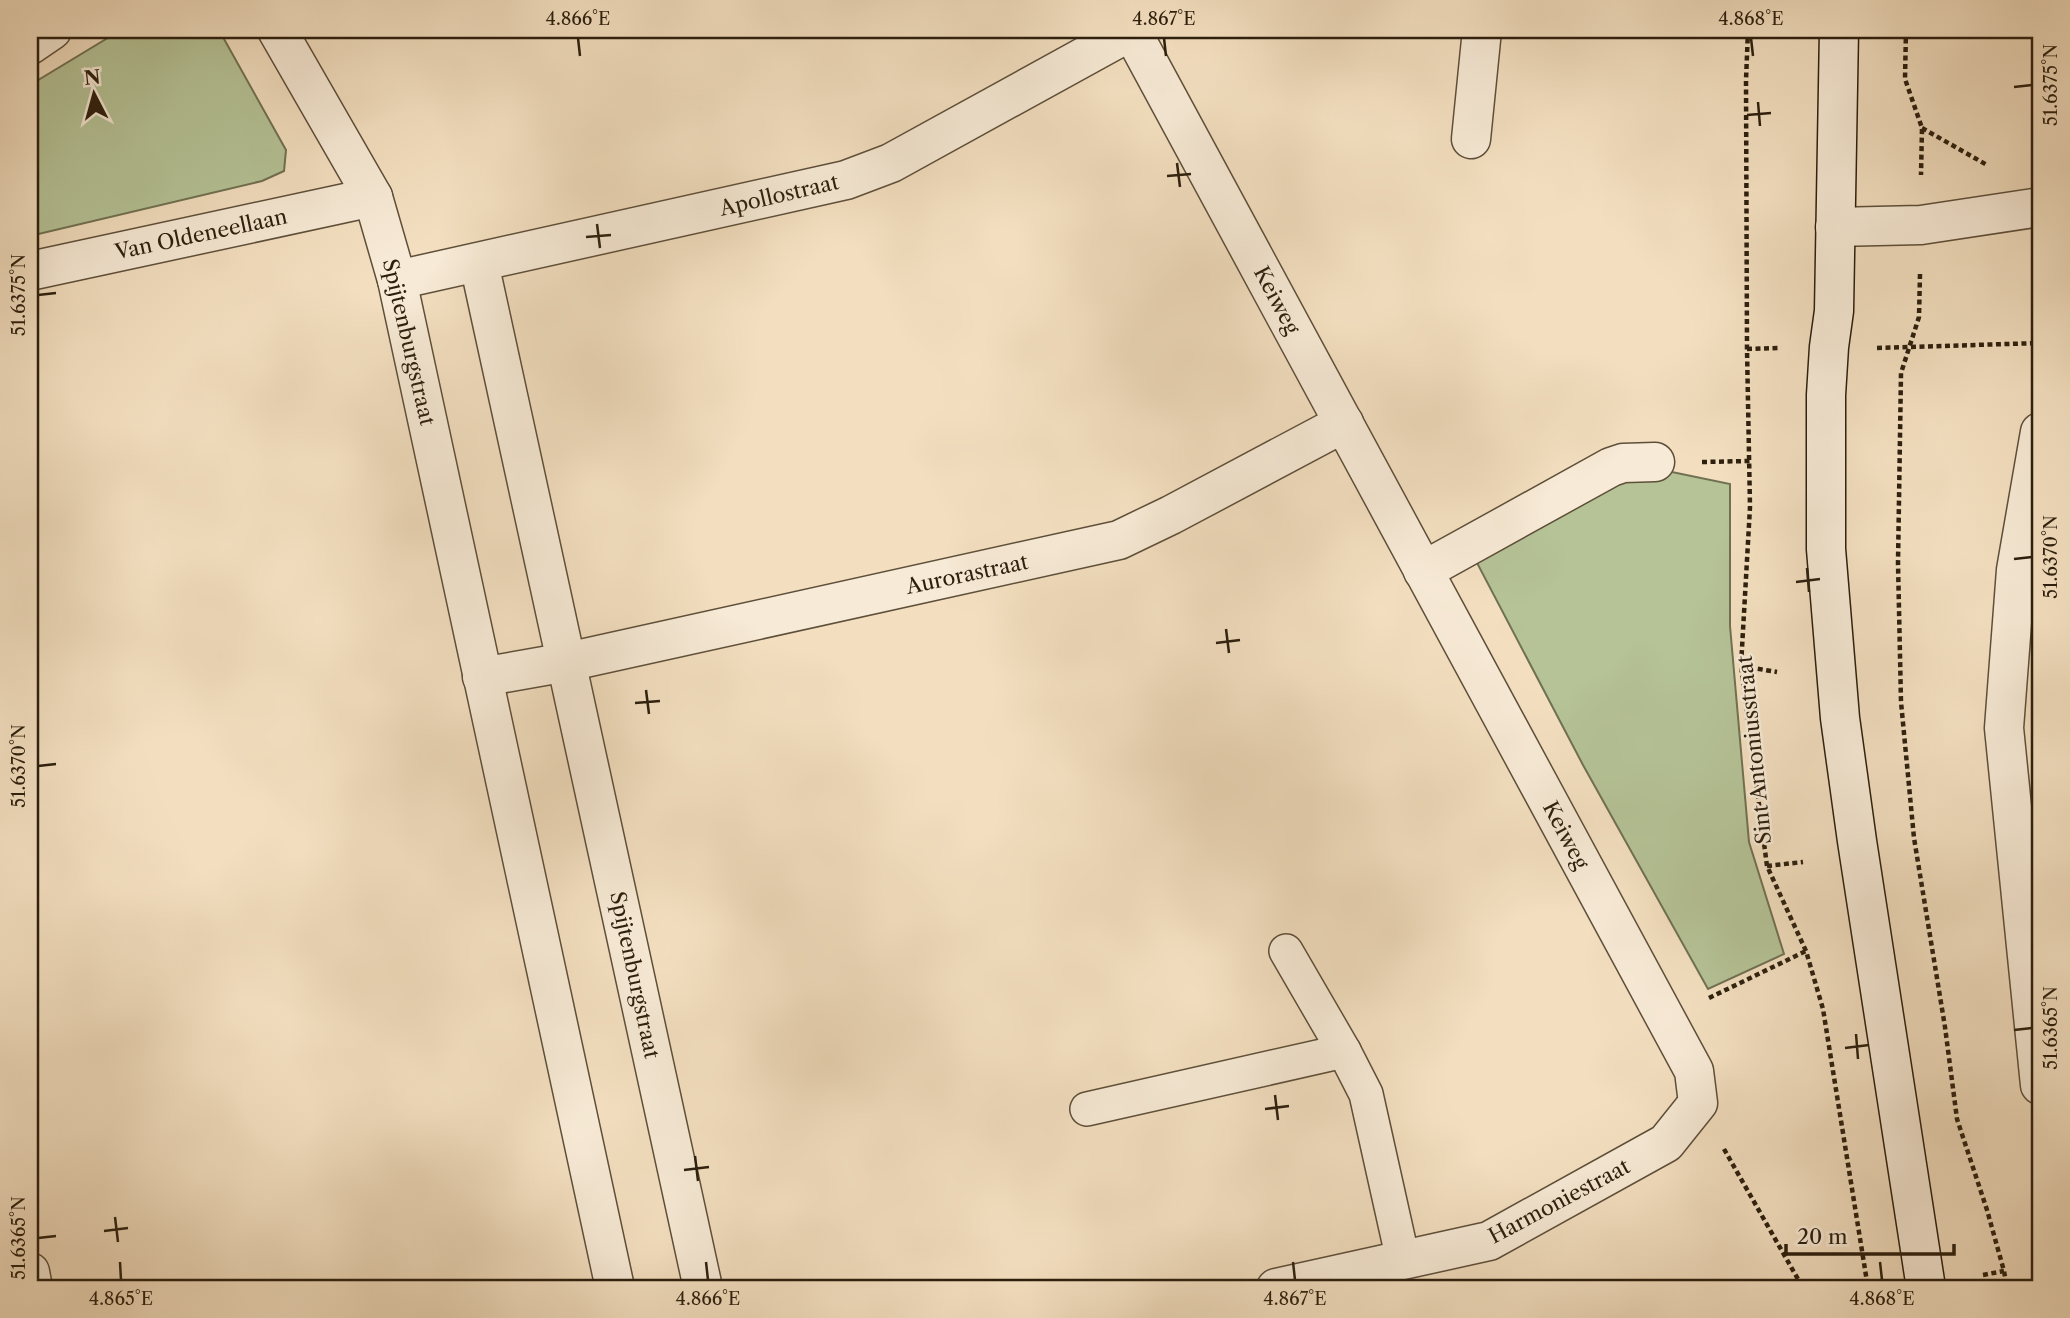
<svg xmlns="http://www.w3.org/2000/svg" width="2070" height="1318" font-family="'Libre Caslon Text',serif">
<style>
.green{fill:#b5c397;stroke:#707152;stroke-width:2}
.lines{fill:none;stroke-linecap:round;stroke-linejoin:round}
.lane-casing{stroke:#5e4f3a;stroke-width:36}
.street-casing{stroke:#5e4f3a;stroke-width:41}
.secondary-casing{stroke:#2c1f0e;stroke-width:41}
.path{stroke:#2c1f0e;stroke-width:4.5;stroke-dasharray:5 3.5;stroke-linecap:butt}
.lane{stroke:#f7ead6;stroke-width:33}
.street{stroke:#f7ead6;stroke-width:38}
.secondary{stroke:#f7ead6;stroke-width:38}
.ticks{fill:none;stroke:#2c1f0e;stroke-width:2.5}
.labels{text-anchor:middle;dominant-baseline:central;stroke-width:5;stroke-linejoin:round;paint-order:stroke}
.street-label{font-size:21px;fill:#2c1f0e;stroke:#f7ead6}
.neatline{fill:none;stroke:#2c1f0e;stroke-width:2.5}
.ticks-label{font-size:18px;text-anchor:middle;fill:#2c1f0e}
</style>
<rect width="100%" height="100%" fill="#f3dfc0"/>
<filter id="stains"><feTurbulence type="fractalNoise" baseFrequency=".00286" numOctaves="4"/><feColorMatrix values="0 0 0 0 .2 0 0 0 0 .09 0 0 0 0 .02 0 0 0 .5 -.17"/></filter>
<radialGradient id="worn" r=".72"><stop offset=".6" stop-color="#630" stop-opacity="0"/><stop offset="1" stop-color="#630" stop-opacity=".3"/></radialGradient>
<g class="green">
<path d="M121,30h98l67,120 -2,21 -22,10 -232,55v-151z"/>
<path d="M1643,466l87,18v142l19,216 35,112 -76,35 -125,-224 -107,-204z"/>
</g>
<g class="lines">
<defs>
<g id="lane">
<path d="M1286,951l58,100 22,43 37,166"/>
<path d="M1087,1109l257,-58"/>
</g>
<g id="street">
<path d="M277,30l96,167 24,83 218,1008"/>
<path d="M1131,30l563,1041 4,32 -32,40 -177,98 -213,47"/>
<path d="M30,45l22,-15"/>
<path d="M1471,139l11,-109"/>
<path d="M1835,227l86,-2 119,-18"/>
<path d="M479,263l224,1025"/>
<path d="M30,271l343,-74"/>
<path d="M397,280l449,-100 45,-17 240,-132"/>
<path d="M2040,432l-24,138 -12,158 36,357"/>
<path d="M1423,571l188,-104 12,-4 32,-1"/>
<path d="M482,677l85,-15 552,-122 52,-25 173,-92"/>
<path d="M30,1272l3,16"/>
</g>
<path id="secondary" d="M1839,30l-5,281 -5,36 -3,48v154l14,169 17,123 69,447"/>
</defs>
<use href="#lane" class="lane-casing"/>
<use href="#street" class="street-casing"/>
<use href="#secondary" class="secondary-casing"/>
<g class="path">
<path d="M1748,30l-2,50 1,269 3,158 -9,159 26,200 39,85 17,58 45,279"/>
<path d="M1906,30l-1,49 17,49 -1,47"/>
<path d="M1922,128l65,37"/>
<path d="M1920,274l-1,43 -18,56 -3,190 3,139 13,136 31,189 12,92 30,91 17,61 3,17"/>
<path d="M1877,348l163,-5"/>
<path d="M1747,349l34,-1"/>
<path d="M1702,462l48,-1"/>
<path d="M1741,666l36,6"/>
<path d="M1767,866l36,-4"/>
<path d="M1709,998l97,-47"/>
<path d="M1724,1149l79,139"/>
<path d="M1983,1275l21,-4"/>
</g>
<use href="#lane" class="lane"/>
<use href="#street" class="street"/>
<use href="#secondary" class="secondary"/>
</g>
<path class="ticks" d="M578,38l2,18M1164,38l2,18M1751,38l2,18M2014,87l18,-2M1758,102l2,24M1747,115l24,-2M1177,163l3,24M1167,176l24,-2M597,224l3,24M586,237l25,-2M38,295l18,-2M2014,559l18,-2M1807,568l2,24M1796,582l24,-3M1226,629l3,24M1216,643l24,-3M646,690l3,24M635,703l25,-2M38,766l18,-2M2014,1030l18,-2M1856,1034l2,25M1845,1048l24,-3M1275,1095l3,25M1265,1109l24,-3M695,1156l3,25M684,1170l25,-3M115,1217l3,25M104,1231l24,-3M38,1238l18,-2M120,1262l1,18M706,1262l2,18M1293,1262l2,18M1880,1262l2,18"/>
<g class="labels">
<g class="street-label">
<text transform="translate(779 195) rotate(-13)">Apollostraat</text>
<text transform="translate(201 234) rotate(-12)">Van Oldeneellaan</text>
<text transform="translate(1277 300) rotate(62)">Keiweg</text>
<text transform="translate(409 342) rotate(77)">Spijtenburgstraat</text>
<text transform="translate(967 574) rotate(-12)">Aurorastraat</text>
<text transform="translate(1754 750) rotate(-96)">Sint Antoniusstraat</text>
<text transform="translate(1566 835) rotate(62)">Keiweg</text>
<text transform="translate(635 975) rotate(78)">Spijtenburgstraat</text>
<text transform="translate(1559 1201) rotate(-28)">Harmoniestraat</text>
</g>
</g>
<rect width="2070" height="1318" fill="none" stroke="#f3dfc0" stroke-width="77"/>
<g transform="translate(94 94) rotate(354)" stroke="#f7ead6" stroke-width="5" paint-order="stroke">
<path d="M0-5L12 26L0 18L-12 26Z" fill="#2c1f0e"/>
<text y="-10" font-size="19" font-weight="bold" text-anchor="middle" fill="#2c1f0e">N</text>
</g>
<path d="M1786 1244v10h168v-10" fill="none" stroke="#2c1f0e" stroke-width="3.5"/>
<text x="1797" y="1244" font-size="21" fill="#2c1f0e" stroke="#f7ead6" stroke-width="5" paint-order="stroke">20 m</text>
<rect x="38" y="38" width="1994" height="1242" class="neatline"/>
<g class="ticks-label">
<text x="578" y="25">4.866°E</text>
<text x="1164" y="25">4.867°E</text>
<text x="1751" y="25">4.868°E</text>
<text transform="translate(2051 85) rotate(-90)" y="6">51.6375°N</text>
<text transform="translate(19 295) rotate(-90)" y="6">51.6375°N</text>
<text transform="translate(2051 557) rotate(-90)" y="6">51.6370°N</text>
<text transform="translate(19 766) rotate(-90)" y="6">51.6370°N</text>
<text transform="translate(2051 1028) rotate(-90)" y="6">51.6365°N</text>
<text transform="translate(19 1238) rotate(-90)" y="6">51.6365°N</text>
<text x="121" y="1305">4.865°E</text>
<text x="708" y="1305">4.866°E</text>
<text x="1295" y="1305">4.867°E</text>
<text x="1882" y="1305">4.868°E</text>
</g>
<rect width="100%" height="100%" filter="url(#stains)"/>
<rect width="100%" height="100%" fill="url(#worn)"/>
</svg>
